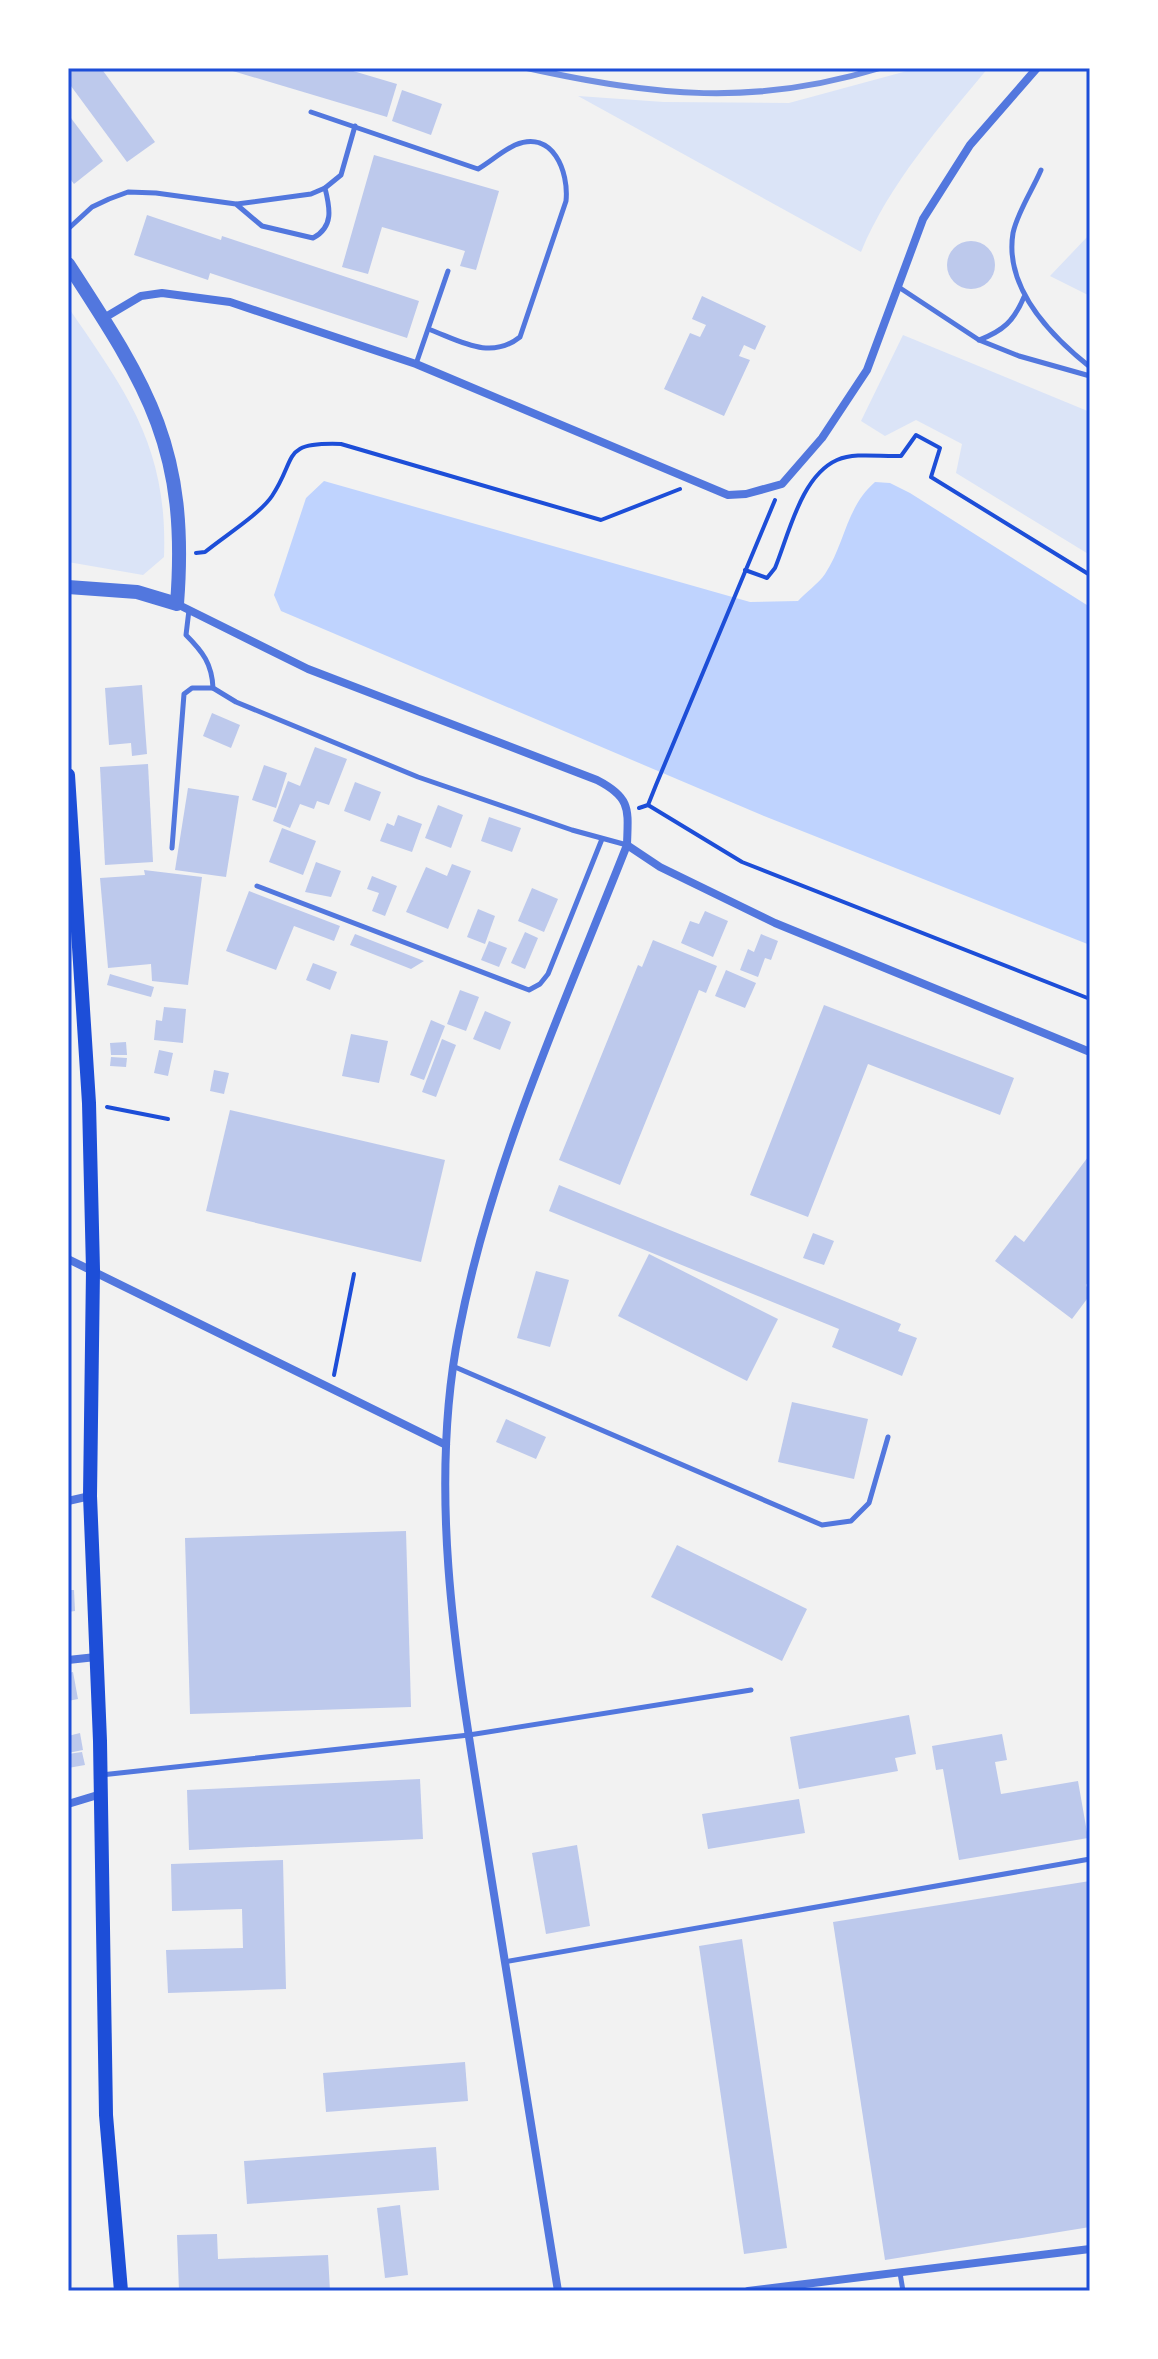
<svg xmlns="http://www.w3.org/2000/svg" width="1158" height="2359" font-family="'Fira Sans',sans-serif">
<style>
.green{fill:#dbe4f7}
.water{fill:#bfd3fe}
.building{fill:#bdc9ec}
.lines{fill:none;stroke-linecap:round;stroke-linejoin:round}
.path{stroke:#1d4ed8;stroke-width:4}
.service{stroke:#5277de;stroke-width:5}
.minor{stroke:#5277de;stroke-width:8}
.tertiary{stroke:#5277de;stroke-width:14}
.secondary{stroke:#1d4ed8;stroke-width:14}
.rail{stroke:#7290e2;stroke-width:6}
.neatline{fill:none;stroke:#1d4ed8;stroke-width:3}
</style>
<rect width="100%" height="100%" fill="#f2f2f2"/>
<g class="green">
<path d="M918,68h70c-47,57 -99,116 -127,184l-283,-156 86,6 125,1z"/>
<path d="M1090,234v62l-40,-20z"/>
<path d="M68,307c59,86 100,140 96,250l-21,18 -75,-13z"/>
<path d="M903,335l187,77v143l-134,-82 6,-29 -46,-24 -31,16 -24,-15z"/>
</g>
<path class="water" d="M324,481l426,121 48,-1c8,-9 20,-17 27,-27 20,-30 21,-67 50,-92l15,1 20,10 180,114v338l-326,-129 -483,-205 -7,-16 32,-97z"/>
<g class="building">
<path d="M74,68h27l54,74 -28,20 -59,-80v-10z"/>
<path d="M343,68l54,16 -10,33 -161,-48z"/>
<path d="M402,90l40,14 -11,31 -39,-14z"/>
<path d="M68,114l35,47 -29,23 -6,-8z"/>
<path d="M374,155l125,36 -23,79 -16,-4 5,-15 -83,-24 -14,47 -26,-7z"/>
<path d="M147,215l74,25 1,-4 197,65 -12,37 -197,-65 -2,7 -74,-25z"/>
<circle cx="971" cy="265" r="24"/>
<path d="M702,296l64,30 -11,24 -11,-5 -5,11 11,4 -26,56 -60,-27 26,-56 10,4 6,-12 -14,-6z"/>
<path d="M142,685l5,69 -15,2 -1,-13 -22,2 -4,-57z"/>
<path d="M212,713l28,12 -9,23 -28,-12z"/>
<path d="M315,747l32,12 -18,46 -12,-4 -3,8 -14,-5 -10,24 -17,-7 15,-40 12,5z"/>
<path d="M148,764l5,98 -48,3 -5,-98z"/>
<path d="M264,765l23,8 -11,35 -24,-8z"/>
<path d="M355,782l26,10 -11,29 -26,-10z"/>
<path d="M188,788l51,8 -13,81 -51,-7z"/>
<path d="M438,805l25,10 -12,33 -26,-10z"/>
<path d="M398,815l24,9 -10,28 -32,-11 7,-18 7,3z"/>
<path d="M489,817l32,11 -9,24 -31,-11z"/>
<path d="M282,828l34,13 -13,34 -34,-13z"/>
<path d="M316,862l25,9 -10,26 -26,-5z"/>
<path d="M452,864l19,7 -23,58 -42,-17 20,-45 21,9z"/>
<path d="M144,870l58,7 -14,108 -36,-4 -1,-17 -43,4 -8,-90 45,-3z"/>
<path d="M372,876l25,10 -12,30 -13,-5 7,-18 -12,-4z"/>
<path d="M532,888l26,11 -14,33 -26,-11z"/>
<path d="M249,891l91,35 -6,15 -40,-15 -18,44 -50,-19z"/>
<path d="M478,909l17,7 -10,28 -18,-7z"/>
<path d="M705,911l23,10 -15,36 -32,-14 9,-22 9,3z"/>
<path d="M525,932l13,6 -13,31 -14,-6z"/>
<path d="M355,934l69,27 -13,8 -61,-24z"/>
<path d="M761,934l17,7 -7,19 -6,-2 -7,19 -18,-7 8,-21 6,3z"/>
<path d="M653,940l64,26 -11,27 -7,-3 -79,195 -61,-25 79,-195 4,2z"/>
<path d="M489,941l18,7 -8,19 -18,-7z"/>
<path d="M313,963l24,9 -7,18 -24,-10z"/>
<path d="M726,970l30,13 -11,25 -30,-12z"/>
<path d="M110,974l44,13 -3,10 -44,-12z"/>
<path d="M460,990l19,7 -13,34 -19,-7z"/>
<path d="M824,1005l190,73 -14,37 -132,-51 -60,153 -58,-22z"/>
<path d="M164,1007l22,2 -3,34 -29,-3 2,-20 6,1z"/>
<path d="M485,1011l26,11 -11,28 -27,-11z"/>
<path d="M431,1020l14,6 -21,54 -14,-5z"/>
<path d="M351,1034l37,7 -9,42 -37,-7z"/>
<path d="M442,1039l14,6 -20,52 -14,-5z"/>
<path d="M126,1042l1,13h-16l-1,-12z"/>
<path d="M159,1050l14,3 -5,23 -14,-3z"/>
<path d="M111,1057l16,1 -1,9 -16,-1z"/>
<path d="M214,1070l15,3 -5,21 -14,-3z"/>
<path d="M230,1110l215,50 -24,102 -215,-51z"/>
<path d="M1088,1157l2,122 -4,6 4,10 -18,24 -77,-58 20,-26 9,7z"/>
<path d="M559,1185l342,139 -3,7 19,7 -15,38 -70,-29 7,-18 -290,-118z"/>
<path d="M813,1233l21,8 -10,24 -21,-7z"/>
<path d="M649,1254l129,65 -31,62 -129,-65z"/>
<path d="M536,1271l33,9 -19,67 -33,-9z"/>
<path d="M792,1402l76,17 -14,60 -76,-17z"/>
<path d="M506,1419l40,18 -10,22 -40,-17z"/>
<path d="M406,1531l5,176 -221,7 -5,-176z"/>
<path d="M677,1545l130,64 -25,52 -131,-64z"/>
<path d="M68,1590h6l1,21 -7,1z"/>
<path d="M73,1672l5,27 -10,2v-28z"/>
<path d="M909,1715l7,39 -21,4 3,13 -99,18 -9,-52z"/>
<path d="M80,1733l3,17 -15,3v-17z"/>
<path d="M1002,1734l5,26 -12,2 6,32 77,-13 10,57 -129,22 -16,-91 -7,1 -4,-24z"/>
<path d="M82,1752l3,13 -17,3v-14z"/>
<path d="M420,1779l3,60 -234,11 -2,-60z"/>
<path d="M799,1799l6,34 -97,16 -6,-35z"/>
<path d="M577,1845l13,81 -44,8 -14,-81z"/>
<path d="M283,1860l3,129 -118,4 -2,-43 77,-2 -1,-39 -70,2 -1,-47z"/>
<path d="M1090,1881v346l-205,33 -52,-338z"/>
<path d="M742,1939l45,309 -43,6 -45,-308z"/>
<path d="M465,2062l3,39 -142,11 -3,-39z"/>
<path d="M436,2147l3,43 -192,14 -3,-43z"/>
<path d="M400,2205l8,70 -23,3 -8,-70z"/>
<path d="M217,2234l1,25 110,-4 2,36h-151l-2,-56z"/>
</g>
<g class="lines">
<g class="path">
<path d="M196,553l9,-1c18,-15 55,-38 67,-56 26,-39 8,-54 69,-52l260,76 79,-31"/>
<path d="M745,570l22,8 8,-10c14,-34 26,-92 62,-108 19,-8 43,-3 64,-4l15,-21 24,13 -9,29 159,98"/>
<path d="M648,805l94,57 348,137"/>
<path d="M639,808l9,-3 8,-20 119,-285"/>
<path d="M107,1107l61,12"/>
<path d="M334,1375l20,-101"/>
</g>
<g class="service">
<path d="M311,112l167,57c12,-7 24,-18 37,-24 38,-16 54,27 51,56l-46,136c-29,23 -58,5 -89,-7"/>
<path d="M1041,170c-8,19 -24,43 -28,63 -9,55 38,103 77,134"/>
<path d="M237,204l74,-10 14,-6"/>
<path d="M68,229l24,-22 17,-8 19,-7 28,1 80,11 26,22 51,12c21,-11 17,-30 12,-50l16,-13 14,-49"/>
<path d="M897,286l82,54 40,16 71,20"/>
<path d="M979,340c24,-9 35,-19 45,-43"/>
<path d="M416,364l32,-93"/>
<path d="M189,610l-3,25c17,17 26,29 27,53l23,14 182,75 154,53 55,15"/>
<path d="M172,848l12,-154 8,-6h21"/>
<path d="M257,886l272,104 11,-6 8,-10 54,-135"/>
<path d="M455,1367l367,158 29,-4 18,-18 19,-66"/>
<path d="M101,1775l368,-40 282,-45"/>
<path d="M504,1962l586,-103"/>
<path d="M900,2273l3,18"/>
</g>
<g class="minor">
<path d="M104,318l37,-22 21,-3 68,9 186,62 312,131 18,-1 36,-10 40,-46 45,-68 56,-151 47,-74 67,-77"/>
<path d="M177,604l131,65 289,111c35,18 31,30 30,65 -63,160 -135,316 -168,486 -34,173 2,353 29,526 24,144 46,289 70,434"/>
<path d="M627,845l33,22 115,56 315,129"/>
<path d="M68,1259l378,186"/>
<path d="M68,1501l22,-5"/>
<path d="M68,1660l28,-3"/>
<path d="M68,1804l33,-10"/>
<path d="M748,2291l342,-42"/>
</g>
<path class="tertiary" d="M68,264c81,124 121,186 109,340l-40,-12 -69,-5"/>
<path class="secondary" d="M68,775l21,328 4,167 -3,226 10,245 6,374 15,176"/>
<path class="rail" d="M527,68c128,28 226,39 353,0"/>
</g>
<rect width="1158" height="2359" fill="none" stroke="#ffffff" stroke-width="140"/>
<rect x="70" y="70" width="1018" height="2219" class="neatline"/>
</svg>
